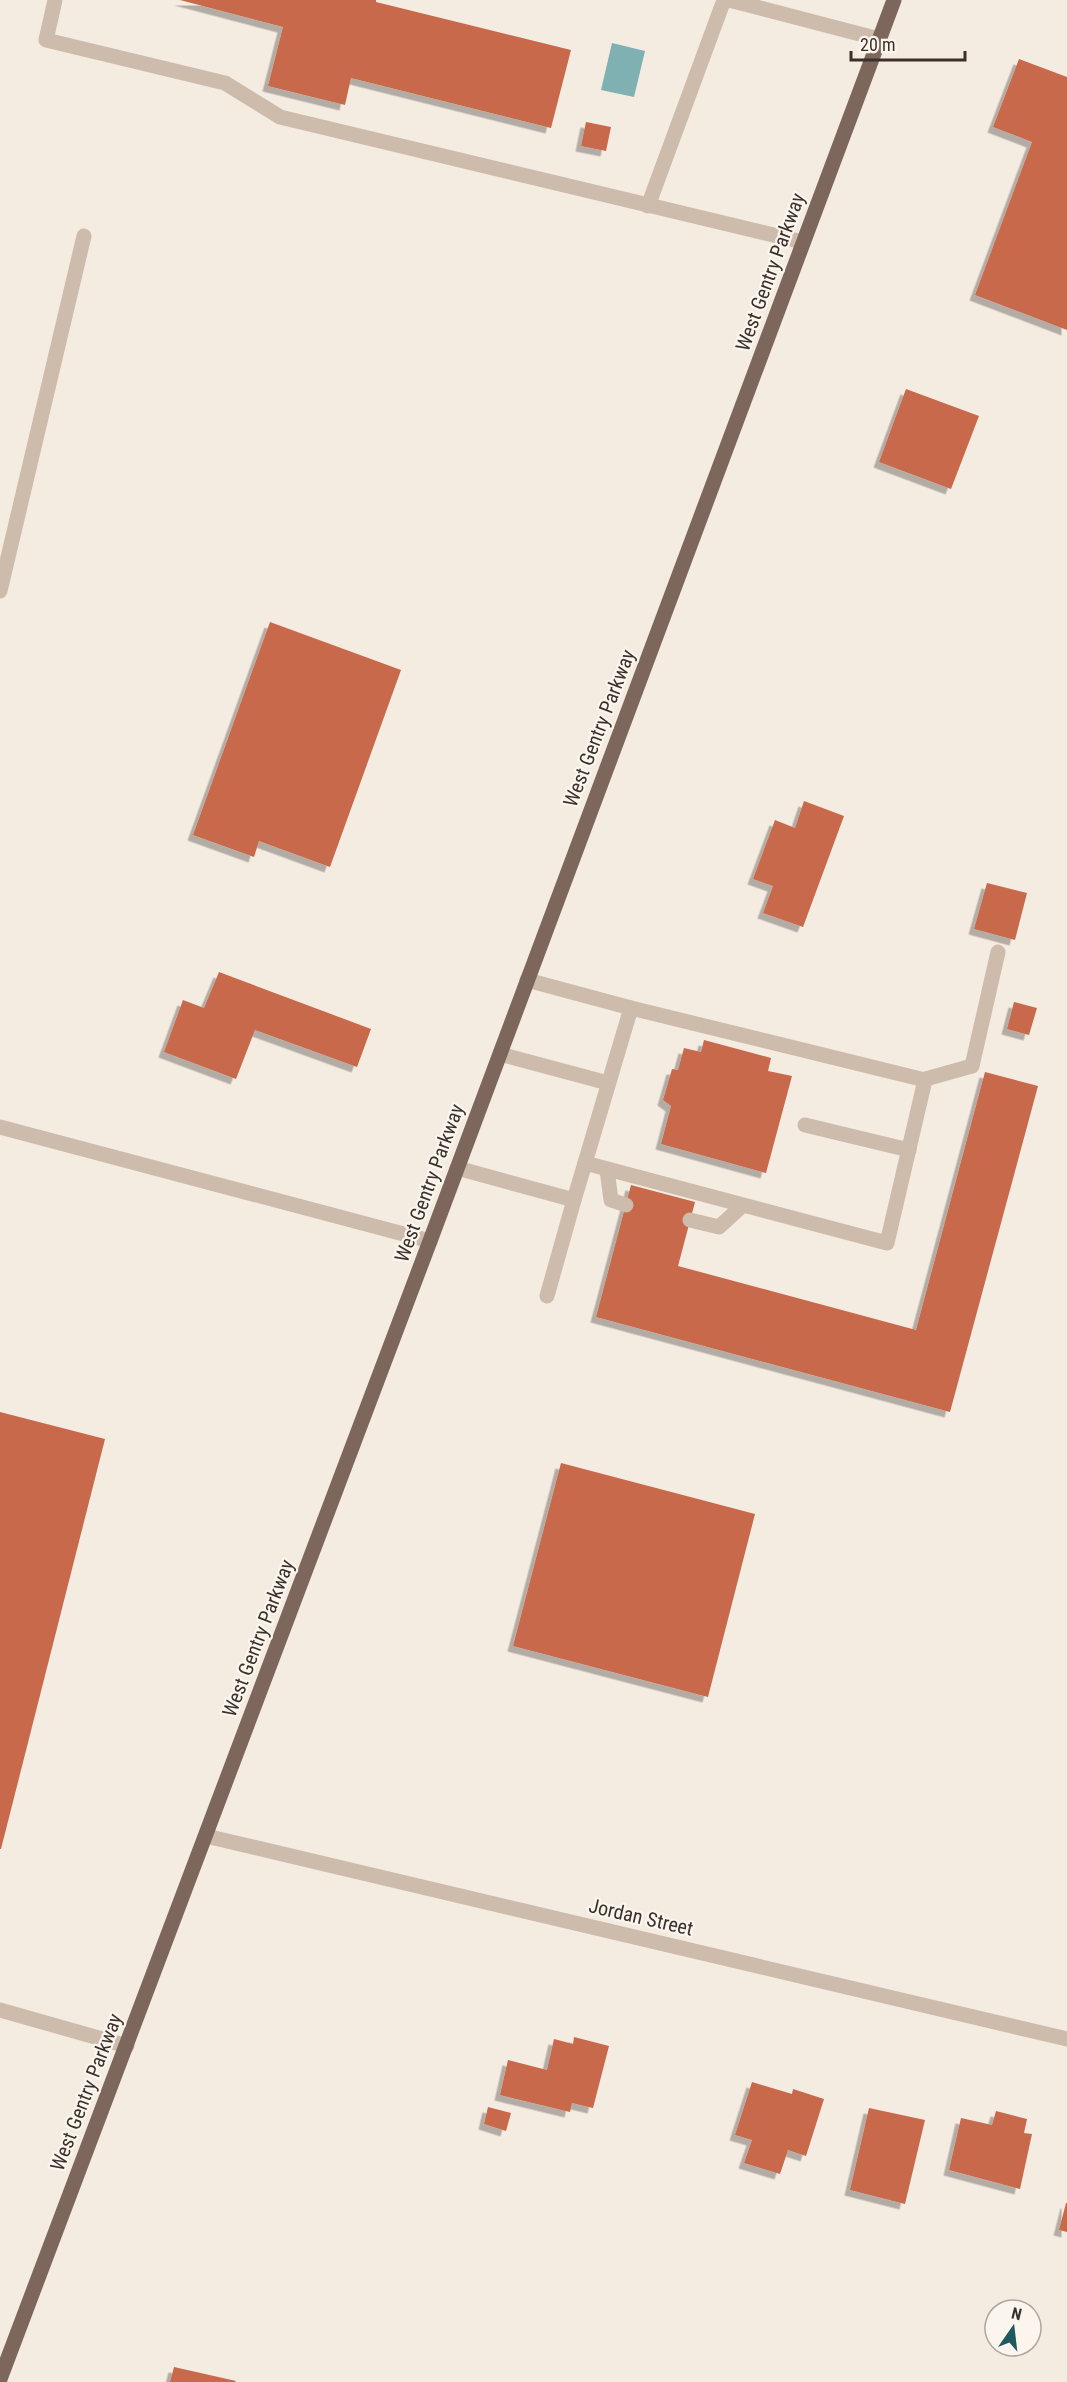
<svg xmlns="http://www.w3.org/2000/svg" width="1067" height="2382" font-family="'Roboto Condensed',sans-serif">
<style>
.water{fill:#7fb0b2}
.building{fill:#c8694b;filter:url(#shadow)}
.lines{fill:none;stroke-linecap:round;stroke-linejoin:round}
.lane{stroke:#cdbbac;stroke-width:15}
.street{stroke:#cdbbac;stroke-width:15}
.primary{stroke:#7d675c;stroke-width:15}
.labels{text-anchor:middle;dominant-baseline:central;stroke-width:4.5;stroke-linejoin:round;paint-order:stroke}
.street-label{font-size:20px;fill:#3b302b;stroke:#fbf5ee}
</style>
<defs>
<filter id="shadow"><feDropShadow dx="-5.5" dy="5.5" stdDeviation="0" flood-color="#0004"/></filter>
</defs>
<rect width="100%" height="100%" fill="#f4ebe1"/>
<path class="water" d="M612,43l33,8 -11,46 -33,-7z"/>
<g class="building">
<path d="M180,0h196v2l195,48 -20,78 -200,-50 -6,27 -77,-19 15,-59z"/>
<path d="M1019,59l48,18v253l-92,-35 57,-153 -39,-15z"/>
<path d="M586,122l25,5 -5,24 -25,-5z"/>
<path d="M906,389l73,27 -28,73 -72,-27z"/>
<path d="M270,622l131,48 -71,197 -71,-26 -5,16 -61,-22z"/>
<path d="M804,801l40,15 -41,111 -40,-14 10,-27 -20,-7 22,-59 20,8z"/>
<path d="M987,883l40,10 -12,47 -41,-11z"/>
<path d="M219,972l152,57 -14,38 -102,-37 -19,49 -72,-27 19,-52 21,8z"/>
<path d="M1014,1002l23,6 -8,27 -22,-6z"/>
<path d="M704,1040l67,18 -3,13 24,5 -26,97 -105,-29 10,-38 -8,-6 9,-31 6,1 6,-22 17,4z"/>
<path d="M985,1072l53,14 -88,326 -354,-95 35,-132 64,17 -17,64 238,64z"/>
<path d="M0,1412l105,27 -104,410h-1z"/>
<path d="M561,1463l194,51 -47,183 -195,-51z"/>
<path d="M574,2037l35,9 -16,62 -21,-5 -2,9 -70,-17 8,-35 39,10 7,-31 19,5z"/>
<path d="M752,2082l40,12 1,-5 31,10 -18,57 -18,-6 -8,24 -36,-11 8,-23 -17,-5z"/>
<path d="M488,2107l23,6 -5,18 -22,-7z"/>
<path d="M869,2108l56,12 -20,84 -55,-14z"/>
<path d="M996,2111l31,8 -3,14 8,1 -12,55 -71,-19 12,-52 31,7z"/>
<path d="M1066,2203h1v29l-8,-2z"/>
<path d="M174,2367l62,14 -1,1h-65z"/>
</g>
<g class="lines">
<g class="lane">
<path d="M55,0l-9,40 179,43 55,34 523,125"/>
<path d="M729,0l150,39"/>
<path d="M648,206l76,-206"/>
<path d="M0,591l84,-355"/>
<path d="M500,1054l108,29"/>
<path d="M922,1080l50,-14 26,-114"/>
<path d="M805,1125l104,25"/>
<path d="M0,1127l430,114"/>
<path d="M585,1163l302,80 38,-163 -294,-72"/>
<path d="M457,1168l117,32 57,-192 -104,-28"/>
<path d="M607,1170l4,30 15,5"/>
<path d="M690,1220l29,7 23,-21"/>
<path d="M547,1296l27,-96"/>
<path d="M0,2010l127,36"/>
</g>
<path class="street" d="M206,1836l861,203"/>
<path class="primary" d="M0,2379l430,-1138 464,-1241"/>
</g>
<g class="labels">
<g class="street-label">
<text transform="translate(770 272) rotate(-70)">West Gentry Parkway</text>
<text transform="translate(599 728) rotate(-69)">West Gentry Parkway</text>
<text transform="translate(429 1183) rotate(-70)">West Gentry Parkway</text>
<text transform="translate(258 1638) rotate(-69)">West Gentry Parkway</text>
<text transform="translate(641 1917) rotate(13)">Jordan Street</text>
<text transform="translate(86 2092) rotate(-69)">West Gentry Parkway</text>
</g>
</g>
<g transform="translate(1013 2328) rotate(14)"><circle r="28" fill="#fbf5ee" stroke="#aea6a0" stroke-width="1.5"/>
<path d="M0-4.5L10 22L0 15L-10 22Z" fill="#1f5a5e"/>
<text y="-9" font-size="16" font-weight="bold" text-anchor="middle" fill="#3b302b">N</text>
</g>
<path d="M851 51v9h114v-9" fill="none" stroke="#3b302b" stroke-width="3"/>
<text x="860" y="51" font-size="18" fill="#3b302b" stroke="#fbf5ee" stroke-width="4.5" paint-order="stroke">20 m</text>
</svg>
